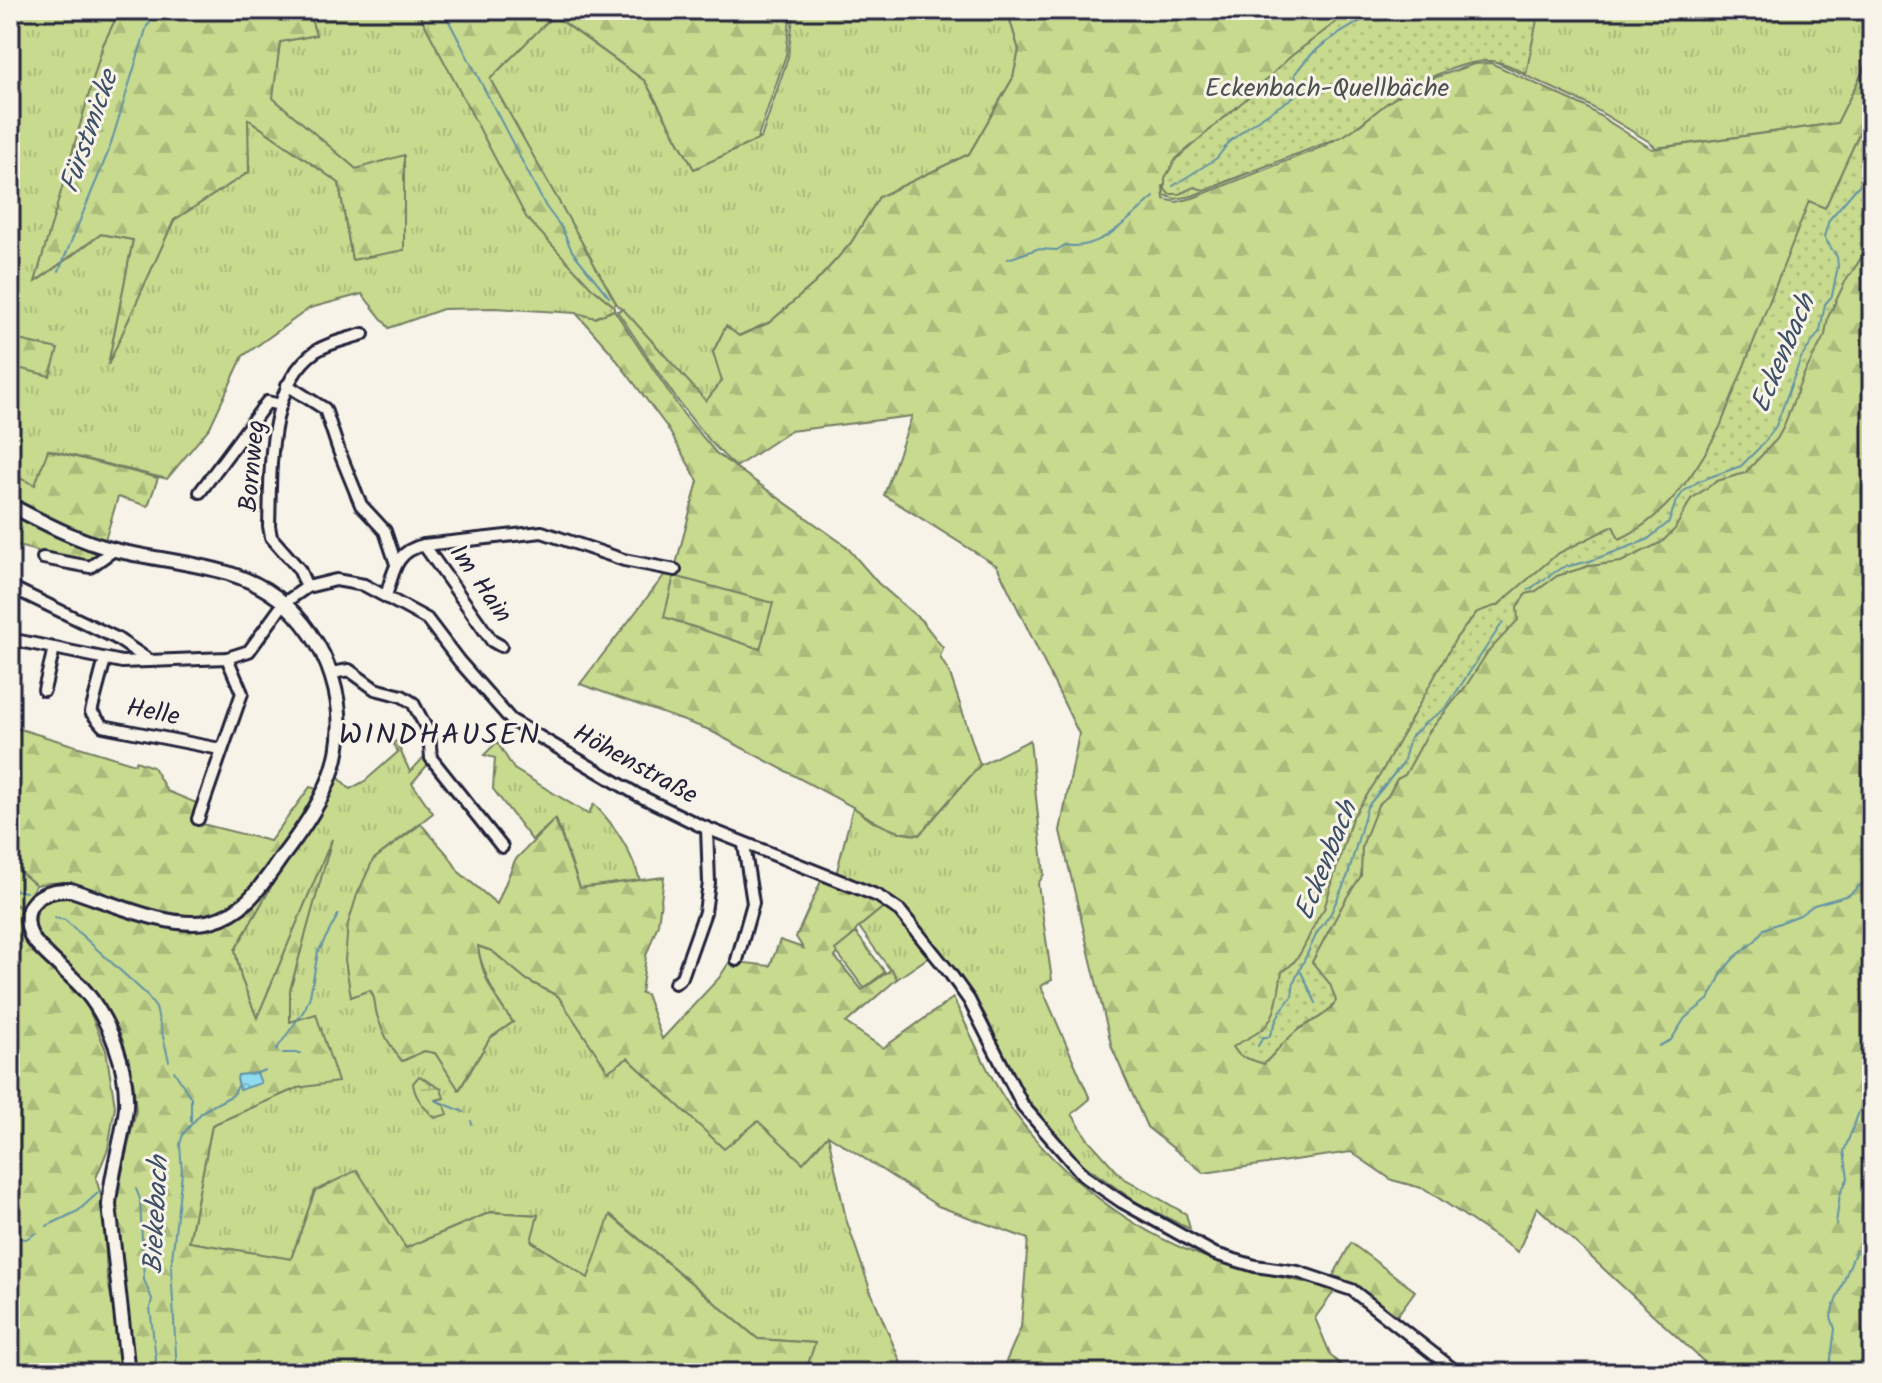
<svg xmlns="http://www.w3.org/2000/svg" width="1882" height="1383" font-family="Kalam,sans-serif">
<style>
.grass{fill:url(#grass-tufts);stroke:#747e64;stroke-width:2}
.forest{fill:url(#forest-firs);stroke:#747e64;stroke-width:2}
.wetland{fill:url(#wetland-marsh);stroke:#747e64;stroke-width:2}
.cemetery{fill:url(#cemetery-stones);stroke:#747e64;stroke-width:2}
.park{fill:url(#park-dots);stroke:#747e64;stroke-width:2}
.garden{fill:#c7da8e;stroke:#747e64;stroke-width:2}
.water{fill:url(#water-ripples);stroke:#6392a6;stroke-width:2}
.lines{fill:none;stroke-linecap:round;stroke-linejoin:round}
.stream{stroke:#6392a6;stroke-width:2}
.minor-casing{stroke:#22223b;stroke-width:16}
.major-casing{stroke:#22223b;stroke-width:18}
.minor{stroke:#f7f3e8;stroke-width:10}
.major{stroke:#f7f3e8;stroke-width:12}
.labels{text-anchor:middle;dominant-baseline:central;stroke-width:6;stroke-linejoin:round;paint-order:stroke}
.park-label{font-size:26px;fill:#4b5050;stroke:#f7f3e8}
.street-label{font-size:26px;fill:#22223b;stroke:#f7f3e8}
.water-label{font-size:28px;font-style:italic;fill:#3d5068;stroke:#f7f3e8}
.quarter-label{font-size:30px;letter-spacing:2px;fill:#22223b;stroke:#f7f3e8}
</style>
<defs>
<pattern id="grass-tufts" width="24" height="20" patternUnits="userSpaceOnUse" patternTransform="scale(2)"><rect width="24" height="20" fill="#c7da8e"/><path d="M3 7l-1-3M5 7V3M7 7l1-3M15 17l-1-3M17 17v-4M19 17l1-3" fill="none" stroke="#abbb7b"/></pattern>
<pattern id="forest-firs" width="22" height="20" patternUnits="userSpaceOnUse" patternTransform="scale(2)"><rect width="22" height="20" fill="#c7da8e"/><path d="M5 1l3.5 6h-7zM16 11l3.5 6h-7z" fill="#abbb7b"/></pattern>
<pattern id="wetland-marsh" width="20" height="14" patternUnits="userSpaceOnUse" patternTransform="scale(2)"><rect width="20" height="14" fill="#c7da8e"/><path d="M1 5h8M5 5V1M11 12h8M15 12V8" fill="none" stroke="#abbb7b"/></pattern>
<pattern id="cemetery-stones" width="16" height="16" patternUnits="userSpaceOnUse" patternTransform="scale(2)"><rect width="16" height="16" fill="#c7da8e"/><path d="M2 7V4a2 2 0 0 1 4 0v3zM10 15v-3a2 2 0 0 1 4 0v3z" fill="#abbb7b"/></pattern>
<pattern id="park-dots" width="8" height="8" patternUnits="userSpaceOnUse" patternTransform="scale(2)"><rect width="8" height="8" fill="#c7da8e"/><path d="M2 2h.1M6 6h.1" fill="none" stroke="#abbb7b" stroke-width="1.8" stroke-linecap="round"/></pattern>
<pattern id="water-ripples" width="26" height="14" patternUnits="userSpaceOnUse" patternTransform="scale(2)"><rect width="26" height="14" fill="#8edcee"/><path d="M2 4q2-2 4 0t4 0M15 11q2-2 4 0t4 0" fill="none" stroke="#7abccd"/></pattern>
</defs>
<rect width="100%" height="100%" fill="#f7f3e8"/>
<filter id="ink" filterUnits="userSpaceOnUse"><feTurbulence type="fractalNoise" baseFrequency=".0125" numOctaves="2"/><feDisplacementMap in="SourceGraphic" scale="16" xChannelSelector="R" yChannelSelector="G"/><feConvolveMatrix kernelMatrix="1 2 1 2 8 2 1 2 1" color-interpolation-filters="sRGB"/></filter>
<g filter="url(#ink)">
<g class="grass">
<path d="M10,10h110l-17,35 -66,236 64,-47 32,6 -24,121 65,-141 75,-48 -2,-54 92,65 13,77 4,-91 -84,-71 8,-56 36,-7 -8,-25h109l42,77 132,200 23,19v4l-19,8 -19,-5 -81,-5 -52,1 -54,19 -27,-34 -52,14 -67,48 -33,71 -43,52 -118,-29 -14,36 -25,-12z"/>
<path d="M794,10h213l12,40 -6,28 -44,76 -90,43 -28,46 -35,39 -46,40 -32,14 -12,-10 -13,26 9,29 -16,21 -90,-99 -127,-224 64,-64 92,66 49,88 67,-31 27,-81z"/>
<path d="M1458,10h349l60,8v45l-29,60 -182,25 -8,-7 -63,-38 -93,-43 -18,1 -25,7 -173,94 -84,34 -17,3 -11,-4 -1,-9 234,-135z"/>
<path d="M1030,740l14,134 -6,10 14,96 -11,6 49,113 -18,15 15,24 35,39 64,37 4,15 -51,-25 -62,-44 -33,-37 -23,-34 -37,-76 -30,-44 -48,-61 -24,-15 -46,-18 17,-68 20,15 46,13 61,-70z"/>
<path d="M396,741l14,31 17,-18 3,8 -18,21 21,30 -60,47 -22,137 18,-8 5,5 3,20 26,47 21,-10 11,2 25,36 30,-51 23,-16c-19,-23 -29,-47 -36,-76l15,5 35,29 31,16 50,74 20,-12 96,90 34,-27 70,14 18,84 25,73 30,71 -6,10h-90l9,-30 -56,-4 -147,-124 -22,64 -59,-39 8,-25 -47,-3 -85,36 -91,-57 -24,68 -102,-17 23,-117 85,-37 19,-73 -26,7v-32l39,-142 -72,171 -16,-41 -6,-28 49,-86 42,-63 12,-24 12,12 15,-8 33,-29 -5,-9z"/>
<path d="M497,742l17,27 74,45 6,-10c22,23 36,45 46,76l-60,8 -24,-69 -24,21 -39,-51 2,-31 -11,-3z"/>
<path d="M10,863l26,22 -16,23 -10,-8z"/>
<path d="M887,904l42,53 -32,22 -38,-52z"/>
</g>
<g class="forest">
<path d="M120,10h188l8,25 -36,7 -7,56 83,71 48,-14v95l-52,10 -13,-77 -91,-64 1,53 -75,48 -66,145 25,-125 -32,-6 -66,48 68,-237z"/>
<path d="M417,10h374l-5,45 -29,85 -63,29 -49,-88 -91,-66 -64,64 126,224 -2,3 -23,-19 -65,-70z"/>
<path d="M1007,10h451l-61,41 -234,135 1,13 12,3 17,-4 131,-52 36,-21 26,-22 39,-22 49,-17 17,-1 93,43 68,43 185,-26 30,-60v-44l-59,-9h64v1363h-156l-179,-166 -19,45 -93,-63 -33,-9 -41,-28 -147,21 -57,-46 -35,-79 -52,-217 19,-97 -82,-168 -113,-71 28,-79 -122,15 -54,36c-49,-43 -82,-103 -119,-156l6,-2 83,92 16,-20 -9,-29 13,-26 13,10 30,-13 47,-41 35,-39 28,-46 90,-43 44,-76 6,-28z"/>
<path d="M614,310l70,105 33,39 129,92 32,37 44,38 21,27 -3,9 10,17 30,91 -61,70c-26,-1 -45,-13 -66,-28l-146,-78 -127,-45 86,-111 9,-5 23,-87 -31,-54 -58,-77 -33,-37 19,5z"/>
<path d="M10,338l48,11 -8,27 -40,-10z"/>
<path d="M48,450l110,28 -10,28 -30,-9 -16,53 -15,14 -77,-20v-70l25,11z"/>
<path d="M10,726l125,38 1,-3 17,6 14,24 32,13 -5,18 76,19 40,-54 10,3c-33,49 -68,130 -136,126 -23,-1 -54,-16 -77,-22 -24,-7 -46,-15 -71,-9l-26,-22z"/>
<path d="M555,819l25,69 84,-11 -6,47 -12,32 -5,37 5,1 16,45 57,-61 11,-17 40,5 10,-26 23,8 -7,-11 25,-56h10l56,23 -28,23 -24,30 27,33 30,-21 5,10 -51,44 37,25 70,-50c17,34 38,84 60,113 46,64 118,120 192,146 42,15 87,22 131,32l-21,29 16,38 18,17h-348l20,-46 7,-88 -90,-33 -110,-71 -25,28 -45,-42 -34,28 -96,-91 -20,13 -50,-75 -31,-16 -35,-29 -14,-5c3,28 17,54 35,76l-23,16 -31,52 -24,-37 -11,-2 -22,10c-11,-13 -20,-29 -25,-46 -3,-10 -1,-18 -7,-25l-19,7 -6,-37 3,-36 9,-29 16,-35 48,-36 28,32 10,16 38,32 18,-44z"/>
<path d="M332,839l-42,151v32l26,-8 22,68 -41,6 -85,37 -23,117 102,17 24,-68 42,-21 49,78 85,-36 47,3 -7,26 57,37 22,-63 148,124 57,4 -10,30h-672l-17,-173 20,-90 -3,-29 -22,-60 -28,-40 -39,-39 -9,-16 2,-16 13,-12 24,-2 68,24 46,10 32,-5 34,-21 30,-40 -49,86 6,28 16,40z"/>
<path d="M10,900l10,8 2,28 65,69 19,45 9,56 -7,43 -12,29 7,25 4,72 12,64 1,34h-110z"/>
<path d="M1351,1243l64,48 -21,29 -52,-42 -9,-2z"/>
</g>
<path class="wetland" d="M419,1076l22,13 3,9 -8,2 8,5 4,9 -13,4c-10,-9 -21,-21 -22,-35z"/>
<path class="cemetery" d="M674,576l99,27 -13,46 -96,-32z"/>
<g class="park">
<path d="M1352,10h187l-13,64c-10,-6 -22,-12 -35,-13 -31,-1 -80,24 -105,43 -15,11 -28,24 -45,33l-137,53 -10,-3 -15,7h-10l-4,-5v-11l11,-19 70,-60 44,-42z"/>
<path d="M1832,10h40v17l-9,-7z"/>
<path d="M1872,93v142l-6,7 -2,12 -19,28 -17,35 -3,18 -22,41 -20,52 -6,11 -32,34 -28,8 -26,18 -16,30 -13,13 -41,20 -32,4 -32,10 -21,15 -10,3 -9,13 1,13 -31,33 -21,33 -38,47 -23,42 -8,4 -9,17 -10,9 -16,41 -1,30 -14,21 -35,65 18,22 6,17c-10,16 -20,17 -35,27 -13,8 -25,24 -37,36l-24,-8 -7,-9c9,-6 18,-10 27,-16 18,-12 18,-40 22,-59 24,-15 26,-42 42,-63l28,-91 28,-43 76,-137 21,-26 21,-7 59,-51 56,-28 6,13c47,-20 78,-69 101,-112l89,-226 16,7 34,-74 4,-10 -3,-1 6,-8z"/>
</g>
<path class="garden" d="M856,933l29,39 -21,16 -29,-38z"/>
<path class="water" d="M257,1073l4,10 -21,7 -3,-11 1,-4z"/>
<g class="lines">
<g class="stream">
<path d="M443,10l103,197 15,20 11,24 37,46"/>
<path d="M1173,186l44,-28 12,-16 24,-19 39,-25 6,-6 -3,-18c20,-31 54,-45 84,-64"/>
<path d="M1008,259l29,-10 20,1 8,-5c35,7 64,-27 89,-48"/>
<path d="M59,271l50,-121 38,-124 15,-16"/>
<path d="M1528,590l33,-22 29,-7 57,-21 22,-18 6,-18 8,-12 16,-11 42,-15 22,-22 13,-18 25,-68 19,-27 5,-27 7,-8 6,-30 -1,-9 -13,-20 5,-17 36,-42v-11l7,-13"/>
<path d="M10,889l16,3"/>
<path d="M55,918l10,2 81,74 10,14 13,53"/>
<path d="M1301,972l15,31"/>
<path d="M1258,1046l5,-9h6l11,-25 12,-16 2,-14 23,-49 14,-20 17,-38 19,-68 36,-44 7,-25 16,-16 19,-13 58,-87"/>
<path d="M1659,1046l12,-6 14,-22 24,-19 14,-28 11,-13 22,-18 8,-11 36,-14 14,-10 35,-10 23,-20"/>
<path d="M276,1050l29,-41 5,-13 8,-44 20,-37"/>
<path d="M283,1053h18"/>
<path d="M174,1071l17,27v23"/>
<path d="M257,1073l8,-3"/>
<path d="M435,1100l29,12"/>
<path d="M471,1121l1,3"/>
<path d="M136,1189l4,10 4,81 8,19 -2,9 6,51 -4,14"/>
<path d="M1836,1224l4,-30 8,-16 -4,-27 28,-73"/>
<path d="M47,1226l31,-15 22,-20"/>
<path d="M10,1243l7,-5 9,1 10,-6"/>
<path d="M177,1373l-6,-106 11,-94 -2,-29 3,-10 20,-23 30,-16 5,-9"/>
<path d="M1829,1373l6,-44 -4,-12 2,-9 23,-58"/>
</g>
<defs>
<g id="minor">
<path d="M287,385l38,24 14,42 22,54 24,26 11,33"/>
<path d="M200,492l67,-90 14,3"/>
<path d="M424,545l68,96 9,5"/>
<path d="M43,558l47,9 24,-17"/>
<path d="M307,587l-8,-18 -28,-32 -2,-11c2,-54 -3,-140 47,-175 14,-9 32,-12 47,-17"/>
<path d="M386,596c8,-25 9,-45 38,-51l118,-13 82,28 51,10"/>
<path d="M10,598l5,-9 101,49 34,23"/>
<path d="M10,639l112,23 105,-4 22,-7 35,-48 23,-16 29,-7 28,5 63,34 32,42 52,59 127,75 61,30 179,71 22,15 49,61 20,28 54,106 61,70 38,26 93,52 40,12 43,6 54,18 106,83"/>
<path d="M105,659l-14,53 12,14 117,23"/>
<path d="M332,673l17,-3 26,19 27,7 11,7 16,30 2,25 71,89"/>
<path d="M44,690l10,-42"/>
<path d="M198,819l44,-126 -15,-35"/>
<path d="M737,960l16,-57 -9,-58"/>
<path d="M675,983l7,-6 23,-65 4,-29 -2,-55"/>
</g>
<path id="major" d="M10,505c34,18 68,36 105,45 57,14 126,13 171,55 49,46 69,119 40,182 -11,25 -28,49 -45,71 -19,27 -36,55 -70,63 -39,10 -102,-19 -140,-31 -31,-1 -54,15 -39,48 15,20 37,34 53,53 25,30 43,77 41,116 -3,33 -15,64 -17,98l19,168"/>
</defs>
<use href="#minor" class="minor-casing"/>
<use href="#major" class="major-casing"/>
<use href="#minor" class="minor"/>
<use href="#major" class="major"/>
</g>
</g>
<g class="labels">
<g class="park-label">
<text x="1327" y="89">Eckenbach-Quellbäche</text>
</g>
<g class="street-label">
<text transform="translate(253 466) rotate(-85)">Bornweg</text>
<text transform="translate(480 584) rotate(55)">Im Hain</text>
<text transform="translate(153 713) rotate(11)">Helle</text>
<text transform="translate(635 765) rotate(29)">Höhenstraße</text>
</g>
<g class="water-label">
<text transform="translate(90 132) rotate(-71)">Fürstmicke</text>
<text transform="translate(1784 354) rotate(-67)">Eckenbach</text>
<text transform="translate(1327 861) rotate(-68)">Eckenbach</text>
<text transform="translate(157 1215) rotate(-87)">Biekebach</text>
</g>
<g class="quarter-label">
<text x="440" y="736">WINDHAUSEN</text>
</g>
</g>
<rect width="1882" height="1383" fill="none" stroke="#f7f3e8" stroke-width="40"/>
<rect x="20" y="20" width="1842" height="1343" fill="none" stroke="#22223b" stroke-width="3" filter="url(#ink)"/>
</svg>
